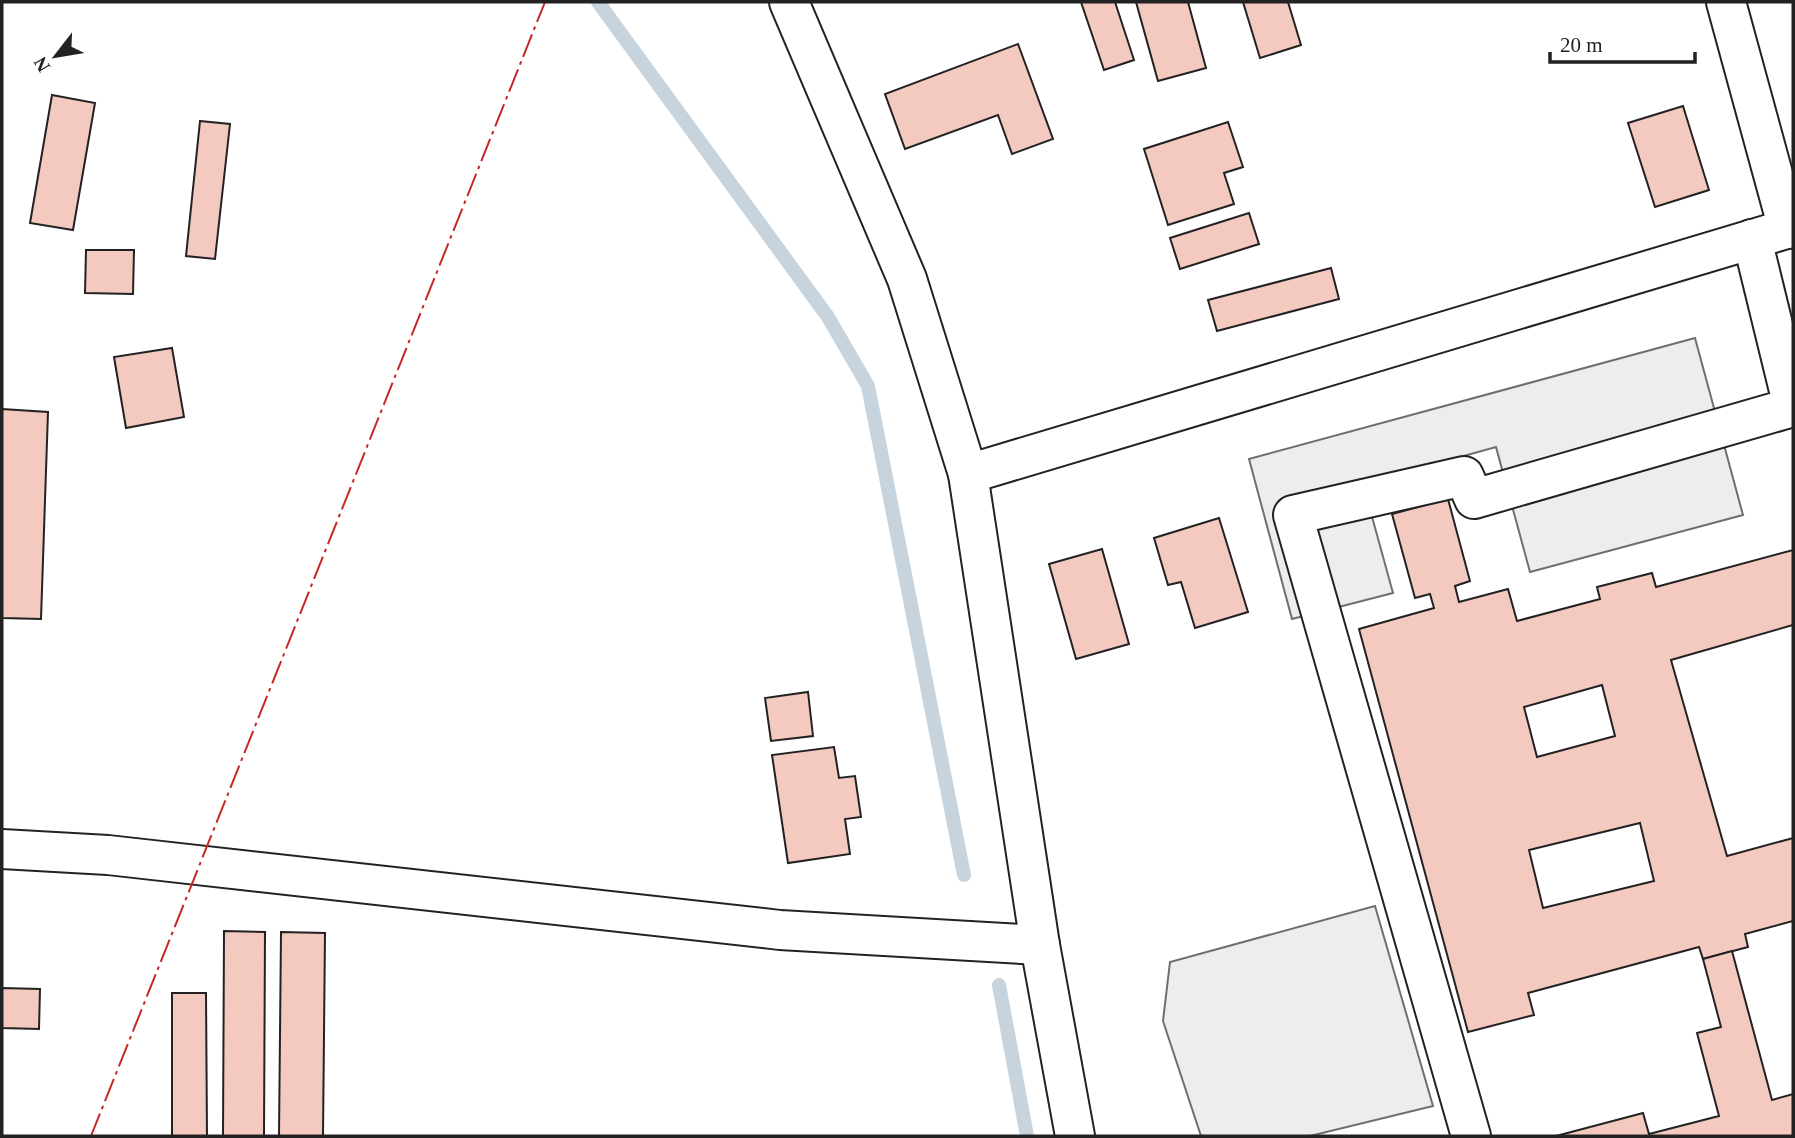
<svg xmlns="http://www.w3.org/2000/svg" width="1795" height="1138" font-family="'Times New Roman',serif">
<style>
.parking{fill:#ededed;stroke:#6f6f6f;stroke-width:2}
.lines{fill:none;stroke-linecap:round;stroke-linejoin:round}
.stream{stroke:#c7d3dd;stroke-width:14}
.building{fill:#f3c9c0;stroke:#222;stroke-width:2;fill-rule:evenodd}
.minor-casing{stroke:#222;stroke-width:42}
.minor{stroke:#fff;stroke-width:38}
.power{stroke:#c62828;stroke-width:2;stroke-dasharray:24 5 3.5 5;stroke-linecap:butt}
</style>
<rect width="100%" height="100%" fill="#fff"/>
<g class="parking">
<path d="M1695,338l48,177 -213,57 -34,-125 -133,37 30,109 -101,26 -43,-160z"/>
<path d="M1375,906l58,200 -123,30h-109l-38,-115 7,-59z"/>
</g>
<g class="lines">
<g class="stream">
<path d="M598,2l230,315 40,69 96,489"/>
<path d="M999,985l28,151"/>
</g>
</g>
<g class="building">
<path d="M1081,2h34l19,58 -30,10z"/>
<path d="M1136,2h52l18,66 -48,13z"/>
<path d="M1243,2h45l13,43 -41,13z"/>
<path d="M1018,44l35,95 -41,15 -14,-39 -93,34 -20,-55z"/>
<path d="M52,95l43,8 -22,127 -43,-7z"/>
<path d="M1683,106l26,84 -54,17 -27,-84z"/>
<path d="M200,121l30,3 -15,135 -29,-3z"/>
<path d="M1228,122l15,45 -19,6 10,31 -66,21 -24,-76z"/>
<path d="M1249,213l10,31 -79,25 -10,-31z"/>
<path d="M86,250h48l-1,44 -48,-1z"/>
<path d="M1331,268l8,31 -122,32 -9,-31z"/>
<path d="M172,348l12,69 -58,11 -12,-71z"/>
<path d="M2,409l46,3 -7,207 -39,-1z"/>
<path d="M1448,499l22,82 -15,5 4,16 49,-13 9,32 83,-22 -3,-12 55,-14 4,14 137,-37v75l-122,35 56,196 66,-18v83l-48,13 3,13 -45,12 -4,-12 -171,46 6,22 -66,17 -109,-403 75,-21 -4,-14 -15,4 -23,-84zM1602,685l13,51 -78,21 -13,-50zM1640,823l14,58 -111,27 -14,-58z"/>
<path d="M1219,518l29,94 -53,16 -14,-46 -13,3 -14,-47z"/>
<path d="M1102,549l27,95 -53,15 -27,-95z"/>
<path d="M808,692l5,44 -42,5 -6,-43z"/>
<path d="M834,747l5,31 16,-2 6,41 -16,2 5,35 -62,9 -16,-108z"/>
<path d="M224,931l41,1 -1,204h-41z"/>
<path d="M281,932l44,1 -2,203h-44z"/>
<path d="M1732,951l40,149 21,-6v42h-237l87,-23 6,21 70,-18 -22,-83 24,-6 -18,-68z"/>
<path d="M2,988l38,1 -1,40 -37,-1z"/>
<path d="M172,993h34l1,143h-35z"/>
</g>
<g class="lines">
<defs>
<g id="minor">
<path d="M789,2l118,277 61,195 72,471 35,191"/>
<path d="M1726,2l62,227"/>
<path d="M968,474l825,-247"/>
<path d="M2,849l106,6 672,75 260,15"/>
<path d="M1471,1136l-178,-621 171,-39 10,23 319,-92 -41,-168"/>
</g>
</defs>
<use href="#minor" class="minor-casing"/>
<use href="#minor" class="minor"/>
<path class="power" d="M91,1136l454,-1134"/>
</g>
<rect width="1795" height="1138" fill="none" stroke="#222222" stroke-width="7"/>
<g transform="translate(56 56) rotate(239)" stroke="#ffffff" stroke-width="5" paint-order="stroke">
<path d="M0-5L12 26L0 18L-12 26Z" fill="#222222"/>
<text y="-10" font-size="19" font-weight="bold" text-anchor="middle" fill="#222222">N</text>
</g>
<path d="M1550 52v10h145v-10" fill="none" stroke="#222222" stroke-width="3.5"/>
<text x="1560" y="52" font-size="21" fill="#222222" stroke="#ffffff" stroke-width="5" paint-order="stroke">20 m</text>
</svg>
